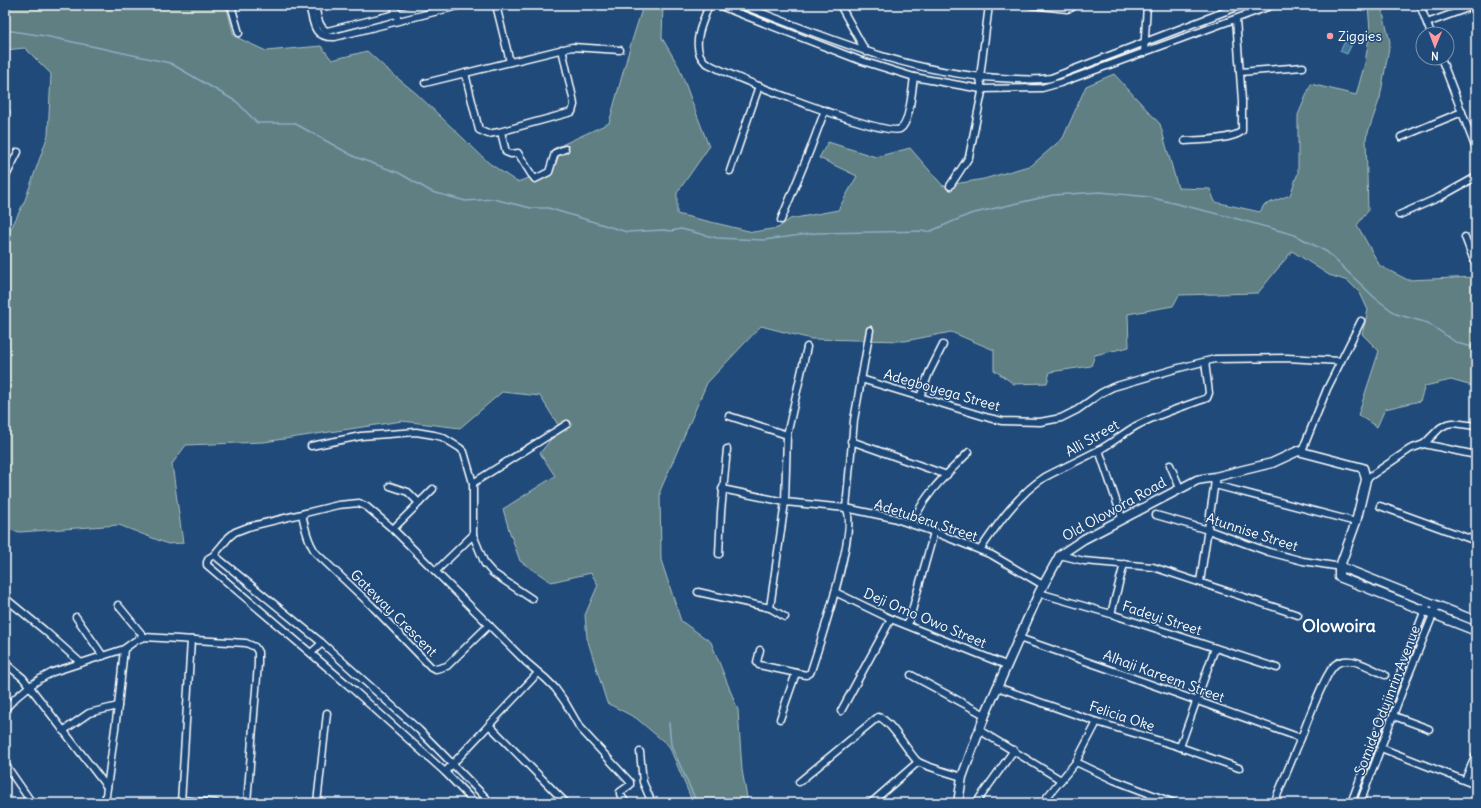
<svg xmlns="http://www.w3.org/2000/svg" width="1481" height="808" font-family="Delius,sans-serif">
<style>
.green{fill:#5e7f83;stroke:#aebfc1}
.water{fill:#40789b;stroke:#8caec3}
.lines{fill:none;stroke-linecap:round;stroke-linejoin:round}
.stream{stroke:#8caec3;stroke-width:1.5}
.street-casing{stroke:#fff;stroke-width:9}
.secondary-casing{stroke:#fff;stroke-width:11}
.street{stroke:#1f4a7a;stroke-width:6}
.secondary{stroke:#1f4a7a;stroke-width:8}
.poi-dot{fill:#ff9aa2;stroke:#1f4a7a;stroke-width:1.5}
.labels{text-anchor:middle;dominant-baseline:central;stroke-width:3;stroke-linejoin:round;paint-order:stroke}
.poi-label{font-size:14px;fill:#fff;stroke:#1f4a7a;text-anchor:start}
.street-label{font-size:14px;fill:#fff;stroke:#1f4a7a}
.district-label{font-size:18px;font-weight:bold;fill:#fff;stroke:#1f4a7a}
</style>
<rect width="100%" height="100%" fill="#1f4a7a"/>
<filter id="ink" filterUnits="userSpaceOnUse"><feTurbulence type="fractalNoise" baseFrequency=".025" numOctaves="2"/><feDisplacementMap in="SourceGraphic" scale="8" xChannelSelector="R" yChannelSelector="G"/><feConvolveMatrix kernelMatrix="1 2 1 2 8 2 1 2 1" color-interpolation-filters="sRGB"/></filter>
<g filter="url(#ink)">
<path class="green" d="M5,5h221l8,31 32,15 55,-5 11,14 35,-9 22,20 28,23 72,69 28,19 35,-12 1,-21 56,-26 21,-76 13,-41 20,-1 -1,33 17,29 30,80 -32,46v21l76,18 25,-4 12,-9 48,-9 19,-34 -38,-18 9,-16 48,15 34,-9 33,38 41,-7 48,-14 31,-27 23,-52 28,-12 46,50 18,64 32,1 5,13 45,10 4,-7 26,-10 8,-22v-58l13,-31 45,11 9,-32 5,-32 -2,-26h13l9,37 -10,56 -14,40 2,73 -11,14 23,41 28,14 68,-3v110l-25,-7 -26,6 -5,15 -35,8 -8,18 -19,-12 21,-64 -17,-17 6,-24 -8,-17 -12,-12 -19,-6 -37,-24 -34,42 -79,2 -6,11 -45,8 1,33 -34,8 -4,11 -41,6 -3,11 -33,1 -20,-14v-20l-43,-18 -46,9 -94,-2 -50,-13 -54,57 -47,108 1,69 20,61 30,21 27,68 4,60 6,33h-55l-24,-57 -33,-28 -29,-15 -20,-65 -2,-23 13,-30 -7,-12 -40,9 -31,-21 -11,-31 -6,-21 52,-33 -15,-23 20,-25 -20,-32 -38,-4 -42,36 -58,-7 -138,21 -78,3 -14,19 11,79 -15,1 -49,-19 -99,7 -15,-3v-288l20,-41 23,-65 3,-61 -26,-26 -20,2z"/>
<path class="water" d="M1348,36l7,2 -8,16 -7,-3z"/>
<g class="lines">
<g class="stream">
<path d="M5,30l40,6 125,27 67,39 20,21h37l61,34 44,16 33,19 34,9 27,-2 38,9h17l79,24 37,-2 7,1 10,-2 36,9 47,2 52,-7 115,-2 39,-17 83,-19 47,-3 49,5 85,21 61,17 32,17 47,45 22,17 32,9 29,20 19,5"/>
<path d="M669,723l2,22 26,58"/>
</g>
<defs>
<g id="street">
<path d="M231,5l8,28"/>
<path d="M309,5c5,18 3,33 26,32l127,-32"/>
<path d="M315,5c2,9 3,22 12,26l105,-26"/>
<path d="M394,5l3,12"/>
<path d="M496,5l14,57"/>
<path d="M709,5c-5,14 -16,35 -9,50 1,2 3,5 5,7 20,13 179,75 195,67 10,-5 12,-40 14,-52"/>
<path d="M718,5l141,55 55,17 67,12 61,-1 18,-5 213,-78"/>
<path d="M741,5c85,32 167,68 258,73 18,1 35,3 52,0l191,-73"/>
<path d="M840,5l26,47"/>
<path d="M1031,5l36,4 4,-1 3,-3"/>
<path d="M1420,5l11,29"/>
<path d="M1427,23l49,-18"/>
<path d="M1144,53l3,-48"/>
<path d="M1441,58l35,91"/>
<path d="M1240,72l63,-5"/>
<path d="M465,73l14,57 9,4 11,-2 73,-20 2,-7 -1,-7 -11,-49"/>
<path d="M425,83l147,-36 48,3"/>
<path d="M5,111l1,1"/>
<path d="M501,132l5,20 5,2 7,-1 13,21 4,5 14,-7 6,-19 10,-4"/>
<path d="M1401,137l61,-25"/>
<path d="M1185,141c14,-1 48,-1 57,-10v-30l-6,-82"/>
<path d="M730,171l29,-85"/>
<path d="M5,178l13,-26"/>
<path d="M950,186l19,-29 13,-65 -2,-15 9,-72"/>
<path d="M1399,215l41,-18 36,-20"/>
<path d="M781,220l29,-70 15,-40"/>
<path d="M1465,237l11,29"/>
<path d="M861,379l128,39 13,3 38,1 21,-4 16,-8 24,-17 12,-6 66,-19 36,-9 72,-1 53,3"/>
<path d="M920,397l9,-24 14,-28"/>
<path d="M729,416l58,19"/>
<path d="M851,441l96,34"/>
<path d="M1424,444l52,11"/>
<path d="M311,446l50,-10 55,-4 18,3 8,2 18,11 4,4 9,31v52l12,29 8,9 39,26"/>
<path d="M1099,450l23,68"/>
<path d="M1302,451l25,-62 34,-68"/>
<path d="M1170,465l10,23"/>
<path d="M1366,479l44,-30 14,-5 16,-16 7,-4 6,-1 23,3"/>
<path d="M473,483l94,-59"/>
<path d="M1215,485l141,37"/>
<path d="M390,486l18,6 11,11"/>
<path d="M722,489l63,13 61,6 47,10 41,14 58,23 51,30"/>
<path d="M1380,506l96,35"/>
<path d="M302,514c3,14 6,28 14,39l56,53 59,61 5,2 11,-3 42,-41"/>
<path d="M1156,515l52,15 61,22 34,9 38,6"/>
<path d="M912,524c12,-30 34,-49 57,-72"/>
<path d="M393,529l40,-40"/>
<path d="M980,550c17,-25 39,-57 65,-73 17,-9 35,-17 52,-26 14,-7 25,-17 39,-25 22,-12 47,-19 71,-28l2,-5 -4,-31"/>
<path d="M719,554l2,-42 6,-63"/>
<path d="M214,555l108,88 97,87 72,73"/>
<path d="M1060,555l24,6 69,6 145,48"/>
<path d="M436,571l37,-36"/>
<path d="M1200,582l15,-101"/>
<path d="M698,592l72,16 15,9"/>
<path d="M835,592l56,27 115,46"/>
<path d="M1039,593l72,21 166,54"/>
<path d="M5,598l39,32 37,33"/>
<path d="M118,605l26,32"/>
<path d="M770,608l15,-106 2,-67 20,-88"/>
<path d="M1111,614l13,-50"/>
<path d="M76,617l27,39"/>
<path d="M908,625l26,-93"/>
<path d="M1019,638l89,31 193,69"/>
<path d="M760,650l-3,12 2,3 47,10 4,-2 1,-2c8,-25 48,-145 35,-163l8,-88 16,-90"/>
<path d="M311,653l11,-10"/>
<path d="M5,663l18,15 84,109"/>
<path d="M911,675l74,40"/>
<path d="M997,687l100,35 83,25 59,21"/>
<path d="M5,709c14,-16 29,-28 48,-37l71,-23"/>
<path d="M841,711l50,-92"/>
<path d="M1394,716l35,13"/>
<path d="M780,719l16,-46"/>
<path d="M489,725l77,78"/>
<path d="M979,730l82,50"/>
<path d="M63,731l26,-18 29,-7"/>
<path d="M1180,747l35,-99"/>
<path d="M1381,748l95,37"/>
<path d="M640,752l3,30 9,21"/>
<path d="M1076,762l38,18 60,23"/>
<path d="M5,764l27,39"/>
<path d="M445,772l93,-99"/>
<path d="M1465,780l11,-25"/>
<path d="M799,782l79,-65c12,2 30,35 39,44 6,5 36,13 45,16"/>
<path d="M182,800l34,3"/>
<path d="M105,803l13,-97 6,-57 11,-8 9,-4 102,6 9,4 3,5v12l-11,139"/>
<path d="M181,803l10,-163"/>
<path d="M317,803l10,-90"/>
<path d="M475,803l-30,-31 -97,-87 -141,-120v-3l2,-4 5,-3 15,-18 6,-5 13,-5 90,-22 21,-2 8,4 26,22 133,133 20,17 9,9 10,14 15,26 50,54v3l-10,7v2l6,9"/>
<path d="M871,803l47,-41"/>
<path d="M976,803l38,-53"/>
<path d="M1042,803l34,-41 21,-40"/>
<path d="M1274,803c9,-22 18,-43 27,-65 6,-15 24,-66 35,-74 14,-10 36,5 49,11"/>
<path d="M1351,803l28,-75 47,-121"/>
<path d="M1360,803l46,-122 31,-76"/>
</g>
<g id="secondary">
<path d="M1341,567l135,54"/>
<path d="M958,803l4,-26 23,-62 54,-122 21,-38 24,-16 113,-59 18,-3 57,-14 26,-12 65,17 3,11 -1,5 -9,38 -17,47v8l137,54"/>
</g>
</defs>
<use href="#street" class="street-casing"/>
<use href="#secondary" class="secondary-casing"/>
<use href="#street" class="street"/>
<use href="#secondary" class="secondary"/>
</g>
</g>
<circle class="poi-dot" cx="1330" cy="36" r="4"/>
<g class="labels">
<g class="poi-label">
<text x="1338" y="36">Ziggies</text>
</g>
<g class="street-label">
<text transform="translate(942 390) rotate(16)">Adegboyega Street</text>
<text transform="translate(1092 438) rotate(-30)">Alli Street</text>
<text transform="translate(1114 509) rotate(-29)">Old Olowora Road</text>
<text transform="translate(926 520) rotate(18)">Adetuberu Street</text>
<text transform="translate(1252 532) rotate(18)">Atunnise Street</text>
<text transform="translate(394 613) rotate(45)">Gateway Crescent</text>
<text transform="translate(925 618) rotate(23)">Deji Omo Owo Street</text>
<text transform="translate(1162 618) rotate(18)">Fadeyi Street</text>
<text transform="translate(1164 676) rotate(20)">Alhaji Kareem Street</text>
<text transform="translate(1387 700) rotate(-69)">Somide Odujinrin Avenue</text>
<text transform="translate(1122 716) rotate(18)">Felicia Oke</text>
</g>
<g class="district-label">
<text x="1339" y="625">Olowoira</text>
</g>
</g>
<rect width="1481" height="808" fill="none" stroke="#1f4a7a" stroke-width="20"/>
<rect x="10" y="10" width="1461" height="788" fill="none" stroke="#fff" stroke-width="1.5" filter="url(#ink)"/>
<g transform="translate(1435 46) rotate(181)"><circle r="19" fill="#1f4a7a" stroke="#7992af"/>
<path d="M0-3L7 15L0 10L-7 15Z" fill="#ff9aa2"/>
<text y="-6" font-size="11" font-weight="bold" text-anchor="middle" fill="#ffffff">N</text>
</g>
</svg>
